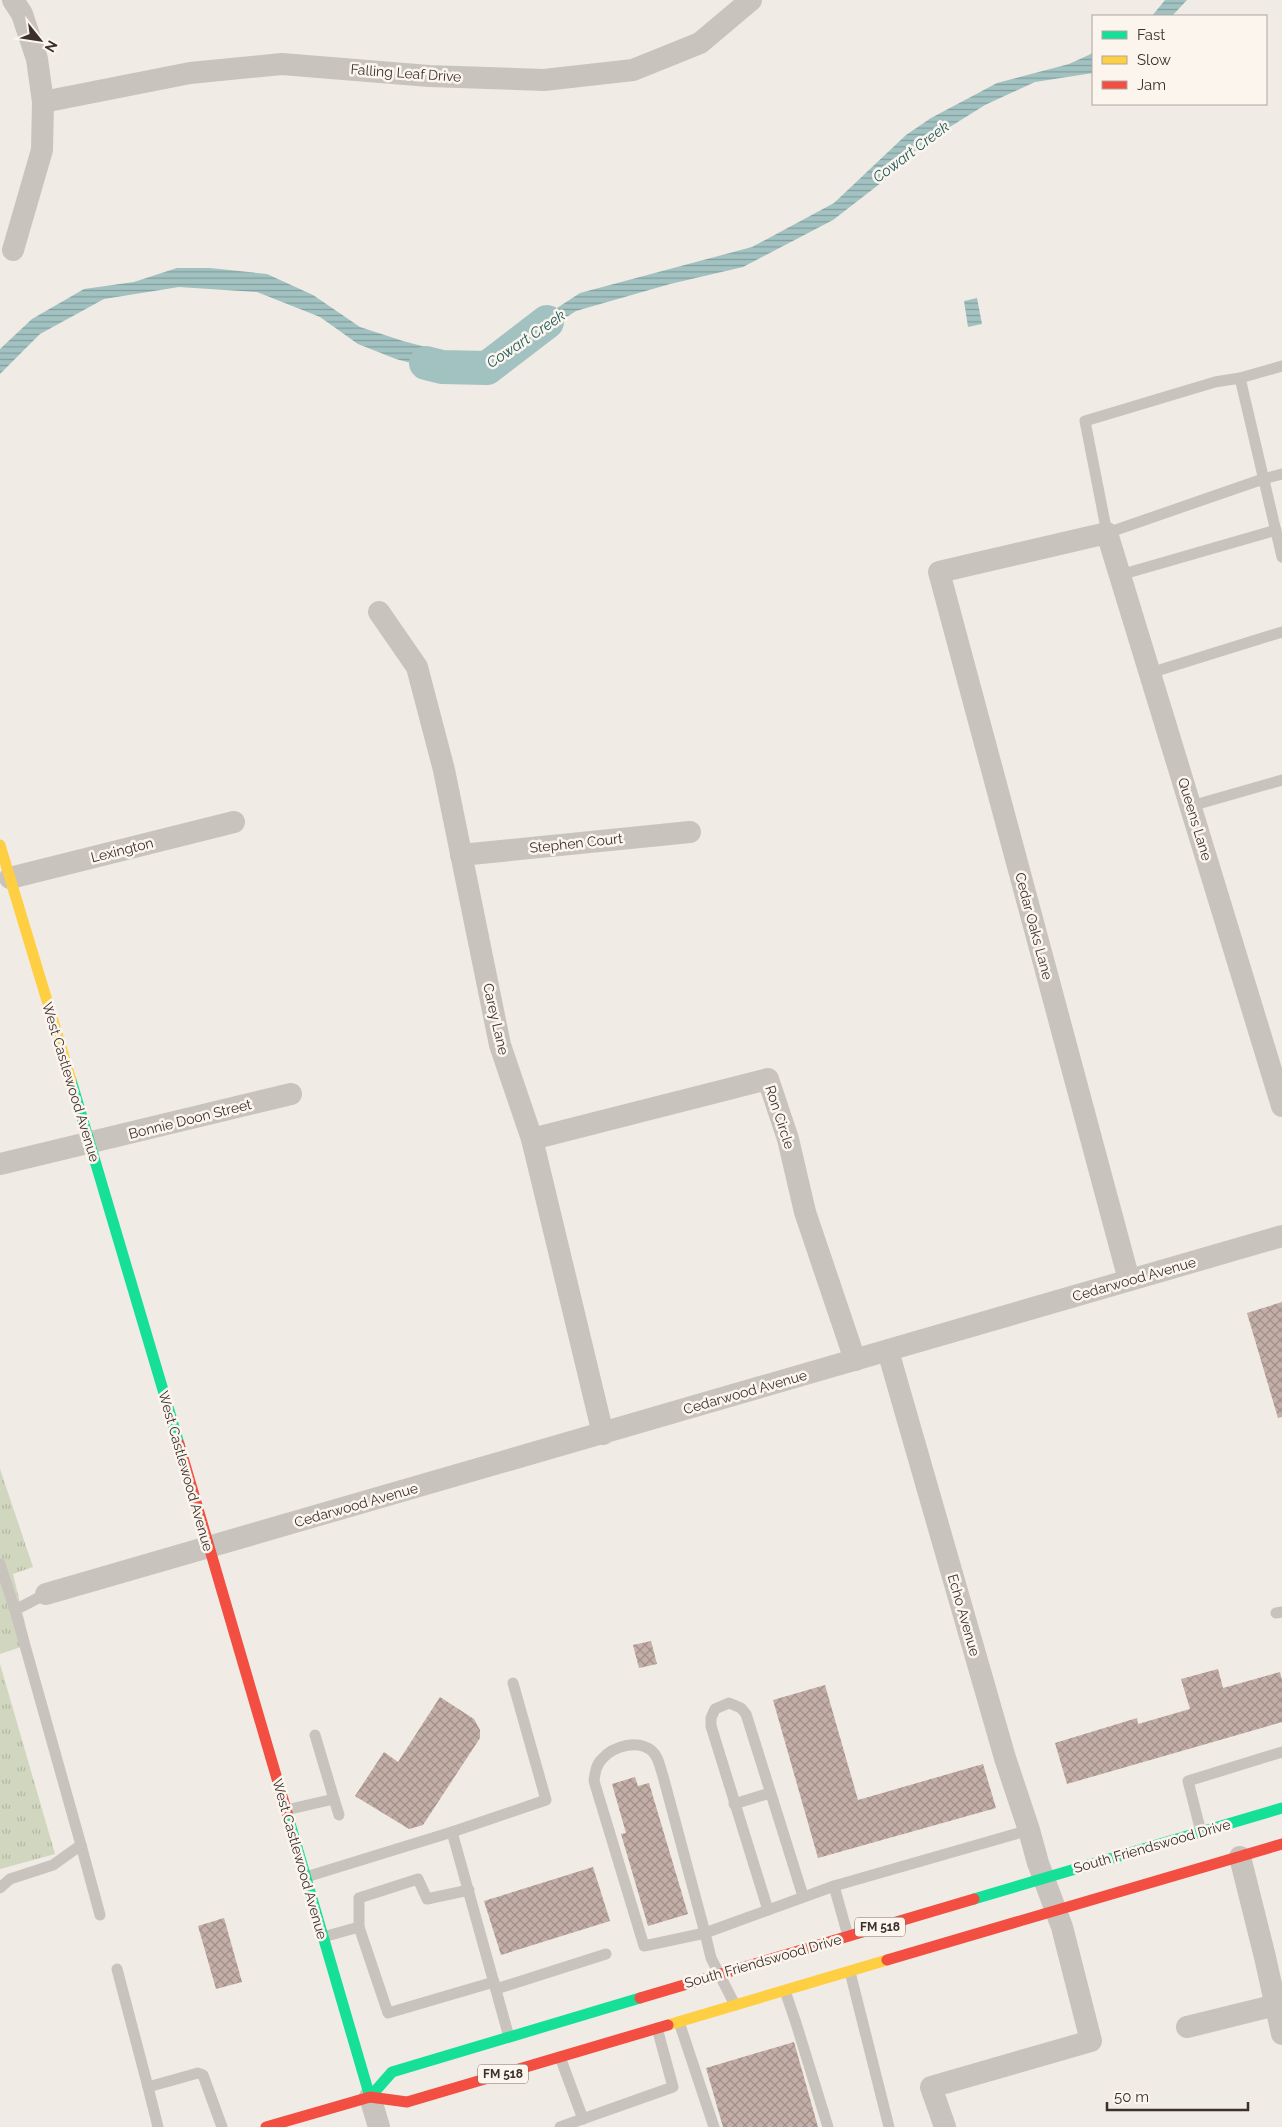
<svg xmlns="http://www.w3.org/2000/svg" width="1282" height="2127" font-family="Raleway,sans-serif">
<style>
.park{fill:url(#park-tufts)}
.water{fill:url(#water-rules)}
.lines{fill:none;stroke-linecap:round;stroke-linejoin:round}
.river{stroke:#a1c2c1;stroke-width:34}
.building{fill:url(#building-cross-hatch)}
.lane{stroke:#c9c3be;stroke-width:11}
.street{stroke:#c9c3be;stroke-width:22}
.fast{stroke:#16e098;stroke-width:11}
.slow{stroke:#ffcf43;stroke-width:11}
.jam{stroke:#f24e42;stroke-width:11}
.labels{text-anchor:middle;dominant-baseline:central;stroke-width:5;stroke-linejoin:round;paint-order:stroke}
.shield{fill:#fbf5ee;stroke:#756b66;stroke-width:1}
.shield-label{font-size:12px;font-weight:bold;fill:#3b302b}
.street-label{font-size:14px;fill:#3b302b;stroke:#fbf5ee}
.water-label{font-size:15px;font-style:italic;fill:#1f5a5e;stroke:#fbf5ee}
</style>
<defs>
<pattern id="park-tufts" width="24" height="20" patternUnits="userSpaceOnUse" patternTransform="scale(1.25)"><rect width="24" height="20" fill="#d1d6bf"/><path d="M3 7l-1-3M5 7V3M7 7l1-3M15 17l-1-3M17 17v-4M19 17l1-3" fill="none" stroke="#b4b8a4"/></pattern>
<pattern id="water-rules" width="6" height="5" patternUnits="userSpaceOnUse" patternTransform="scale(1.25)"><rect width="6" height="5" fill="#a1c2c1"/><path d="M0 2.5h6" fill="none" stroke="#849e9d"/></pattern>
<pattern id="building-cross-hatch" width="8" height="8" patternUnits="userSpaceOnUse" patternTransform="scale(1.25)"><rect width="8" height="8" fill="#c3afa7"/><path d="M0 0l8 8M0 8l8-8" fill="none" stroke="#a08f88"/></pattern>
</defs>
<rect width="100%" height="100%" fill="#f0ebe5"/>
<g class="park">
<path d="M0,1469l33,98 -20,7 17,70 -30,10z"/>
<path d="M0,1664l55,190 -55,15z"/>
</g>
<g class="water">
<path d="M1165,0h22l-15,16h-20z"/>
<path d="M1093,53v20l-58,9 -50,23 -64,40 -35,34 -53,41 -90,47 -73,17 -94,27 -53,34 -67,30 -60,-16 -38,-15 -38,-27 -63,-25 -78,-5 -75,12 -64,35 -40,40v-25l32,-30 52,-30 50,-7 43,-14h33l57,6 46,21 47,32 43,14 64,17 50,-24 63,-41 172,-46 82,-44 72,-68 25,-17 66,-35 72,-19z"/>
<path d="M977,298l5,26 -14,3 -4,-26z"/>
</g>
<g class="lines">
<path class="river" d="M426,363l16,4 45,1 60,-46"/>
</g>
<g class="building">
<path d="M1282,1302v115l-4,1 -31,-105z"/>
<path d="M651,1641l6,23 -18,4 -6,-23z"/>
<path d="M1218,1669l5,19 57,-16 2,8v42l-215,62 -12,-41 82,-25 1,6 52,-15 -9,-30z"/>
<path d="M825,1685l33,115 125,-36 13,44 -178,50 -45,-158z"/>
<path d="M440,1697l34,22 6,11v8l-57,87 -14,4 -54,-33 29,-44 14,10z"/>
<path d="M635,1777l3,9 11,-3 39,131 -40,12 -27,-92 5,-1 -14,-49z"/>
<path d="M593,1867l17,54 -109,34 -17,-54z"/>
<path d="M224,1918l18,64 -26,7 -18,-63z"/>
<path d="M794,2042l24,85h-95l-17,-59z"/>
</g>
<g class="lines">
<g class="lane">
<path d="M1240,378l42,-12"/>
<path d="M1282,474l-19,5 -156,54 -22,-112 130,-39 25,-4 42,179"/>
<path d="M1120,575l156,-45"/>
<path d="M1150,673l132,-41"/>
<path d="M1191,806l91,-26"/>
<path d="M0,1564l15,46"/>
<path d="M1276,1613l6,-1"/>
<path d="M334,1799l5,16"/>
<path d="M734,1804l36,-11"/>
<path d="M286,1810l48,-11 -19,-64"/>
<path d="M452,1832l94,-32 -33,-117"/>
<path d="M1201,1832l-13,-51 94,-29"/>
<path d="M81,1845l19,70"/>
<path d="M306,1877l146,-45 57,205"/>
<path d="M834,1886l14,50"/>
<path d="M0,1888l10,-9 43,-14 28,-20 -66,-235 31,-16"/>
<path d="M768,1910l-57,-184v-8l4,-9 14,-6 12,5 5,6 57,182"/>
<path d="M359,1927v-29l59,-19 9,20 42,-9"/>
<path d="M323,1937l36,-10 29,86 106,-31"/>
<path d="M117,1969l31,118"/>
<path d="M850,1972l39,155"/>
<path d="M496,1989l110,-35"/>
<path d="M785,1991l11,32 32,104"/>
<path d="M735,2005l-24,-47 -6,-25 -42,-157c-3,-8 -4,-19 -11,-25 -14,-12 -39,-5 -50,8 -6,6 -7,14 -8,22l50,165 61,-13 129,-47 195,-56"/>
<path d="M679,2022l35,105"/>
<path d="M560,2057l23,62"/>
<path d="M158,2127l-10,-40 50,-14 5,2 19,52"/>
<path d="M560,2127l113,-40 -16,-59"/>
</g>
<g class="street">
<path d="M43,102l147,-29 92,-9 147,12 115,4 89,-10 67,-27 51,-43"/>
<path d="M13,250l29,-100 1,-48 -6,-43 -15,-45 -9,-14"/>
<path d="M379,612l38,55 27,103 56,275 32,94 71,295"/>
<path d="M461,855l229,-23"/>
<path d="M10,878l224,-56"/>
<path d="M532,1139l236,-60 20,60 17,73 50,148"/>
<path d="M0,1164l291,-70"/>
<path d="M1129,1280l-190,-708 168,-39 175,573"/>
<path d="M888,1351l117,407 24,72 9,33 24,64 29,114 -160,46 14,40"/>
<path d="M46,1594l1236,-358"/>
<path d="M1240,1857l25,100 17,77"/>
<path d="M1187,2027l89,-22"/>
<path d="M370,2097l9,30"/>
</g>
<g class="fast">
<path d="M71,1080l108,364"/>
<path d="M287,1813l83,284"/>
<path d="M974,1899l308,-91"/>
<path d="M370,2097l22,-25 248,-74"/>
</g>
<g class="slow">
<path d="M0,845l71,235"/>
<path d="M668,2025l219,-65"/>
</g>
<g class="jam">
<path d="M179,1444l108,369"/>
<path d="M887,1960l395,-116"/>
<path d="M640,1998l334,-99"/>
<path d="M266,2127l104,-30 37,5 261,-77"/>
</g>
</g>
<g class="labels">
<g class="shield">
<rect x="855" y="1917.5" width="50" height="19" rx="4"/>
<rect x="478" y="2064.5" width="50" height="19" rx="4"/>
</g>
<g class="shield-label">
<text x="880" y="1927">FM 518</text>
<text x="503" y="2074">FM 518</text>
</g>
<g class="street-label">
<text transform="translate(406 73) rotate(4)">Falling Leaf Drive</text>
<text transform="translate(1195 819) rotate(73)">Queens Lane</text>
<text transform="translate(576 843) rotate(-6)">Stephen Court</text>
<text transform="translate(122 850) rotate(-14)">Lexington</text>
<text transform="translate(1034 926) rotate(75)">Cedar Oaks Lane</text>
<text transform="translate(496 1019) rotate(77)">Carey Lane</text>
<text transform="translate(71 1082) rotate(73)">West Castlewood Avenue</text>
<text transform="translate(780 1117) rotate(72)">Ron Circle</text>
<text transform="translate(190 1119) rotate(-14)">Bonnie Doon Street</text>
<text transform="translate(1134 1279) rotate(-16)">Cedarwood Avenue</text>
<text transform="translate(745 1392) rotate(-16)">Cedarwood Avenue</text>
<text transform="translate(186 1471) rotate(74)">West Castlewood Avenue</text>
<text transform="translate(356 1505) rotate(-16)">Cedarwood Avenue</text>
<text transform="translate(964 1615) rotate(74)">Echo Avenue</text>
<text transform="translate(1152 1846) rotate(-16)">South Friendswood Drive</text>
<text transform="translate(300 1859) rotate(74)">West Castlewood Avenue</text>
<text transform="translate(763 1961) rotate(-16)">South Friendswood Drive</text>
</g>
<g class="water-label">
<text transform="translate(911 152) rotate(-37)">Cowart Creek</text>
<text transform="translate(526 339) rotate(-34)">Cowart Creek</text>
</g>
</g>
<rect x="1092" y="15" width="175" height="90" fill="#fbf5ee" stroke="#aea6a0"/>
<rect x="1102" y="31" width="25" height="8" fill="#16e098" stroke="#aea6a0"/>
<text x="1137" y="40" font-size="15" fill="#3b302b">Fast</text>
<rect x="1102" y="56" width="25" height="8" fill="#ffcf43" stroke="#aea6a0"/>
<text x="1137" y="65" font-size="15" fill="#3b302b">Slow</text>
<rect x="1102" y="81" width="25" height="8" fill="#f24e42" stroke="#aea6a0"/>
<text x="1137" y="90" font-size="15" fill="#3b302b">Jam</text>
<g transform="translate(40 40) rotate(120)" stroke="#fbf5ee" stroke-width="4" paint-order="stroke">
<path d="M0-4L9 19L0 12L-9 19Z" fill="#3b302b"/>
<text y="-8" font-size="14" font-weight="bold" text-anchor="middle" fill="#3b302b">N</text>
</g>
<path d="M1107 2102v8h141v-8" fill="none" stroke="#3b302b" stroke-width="2.5"/>
<text x="1114" y="2102" font-size="15" fill="#3b302b" stroke="#fbf5ee" stroke-width="4" paint-order="stroke">50 m</text>
</svg>
